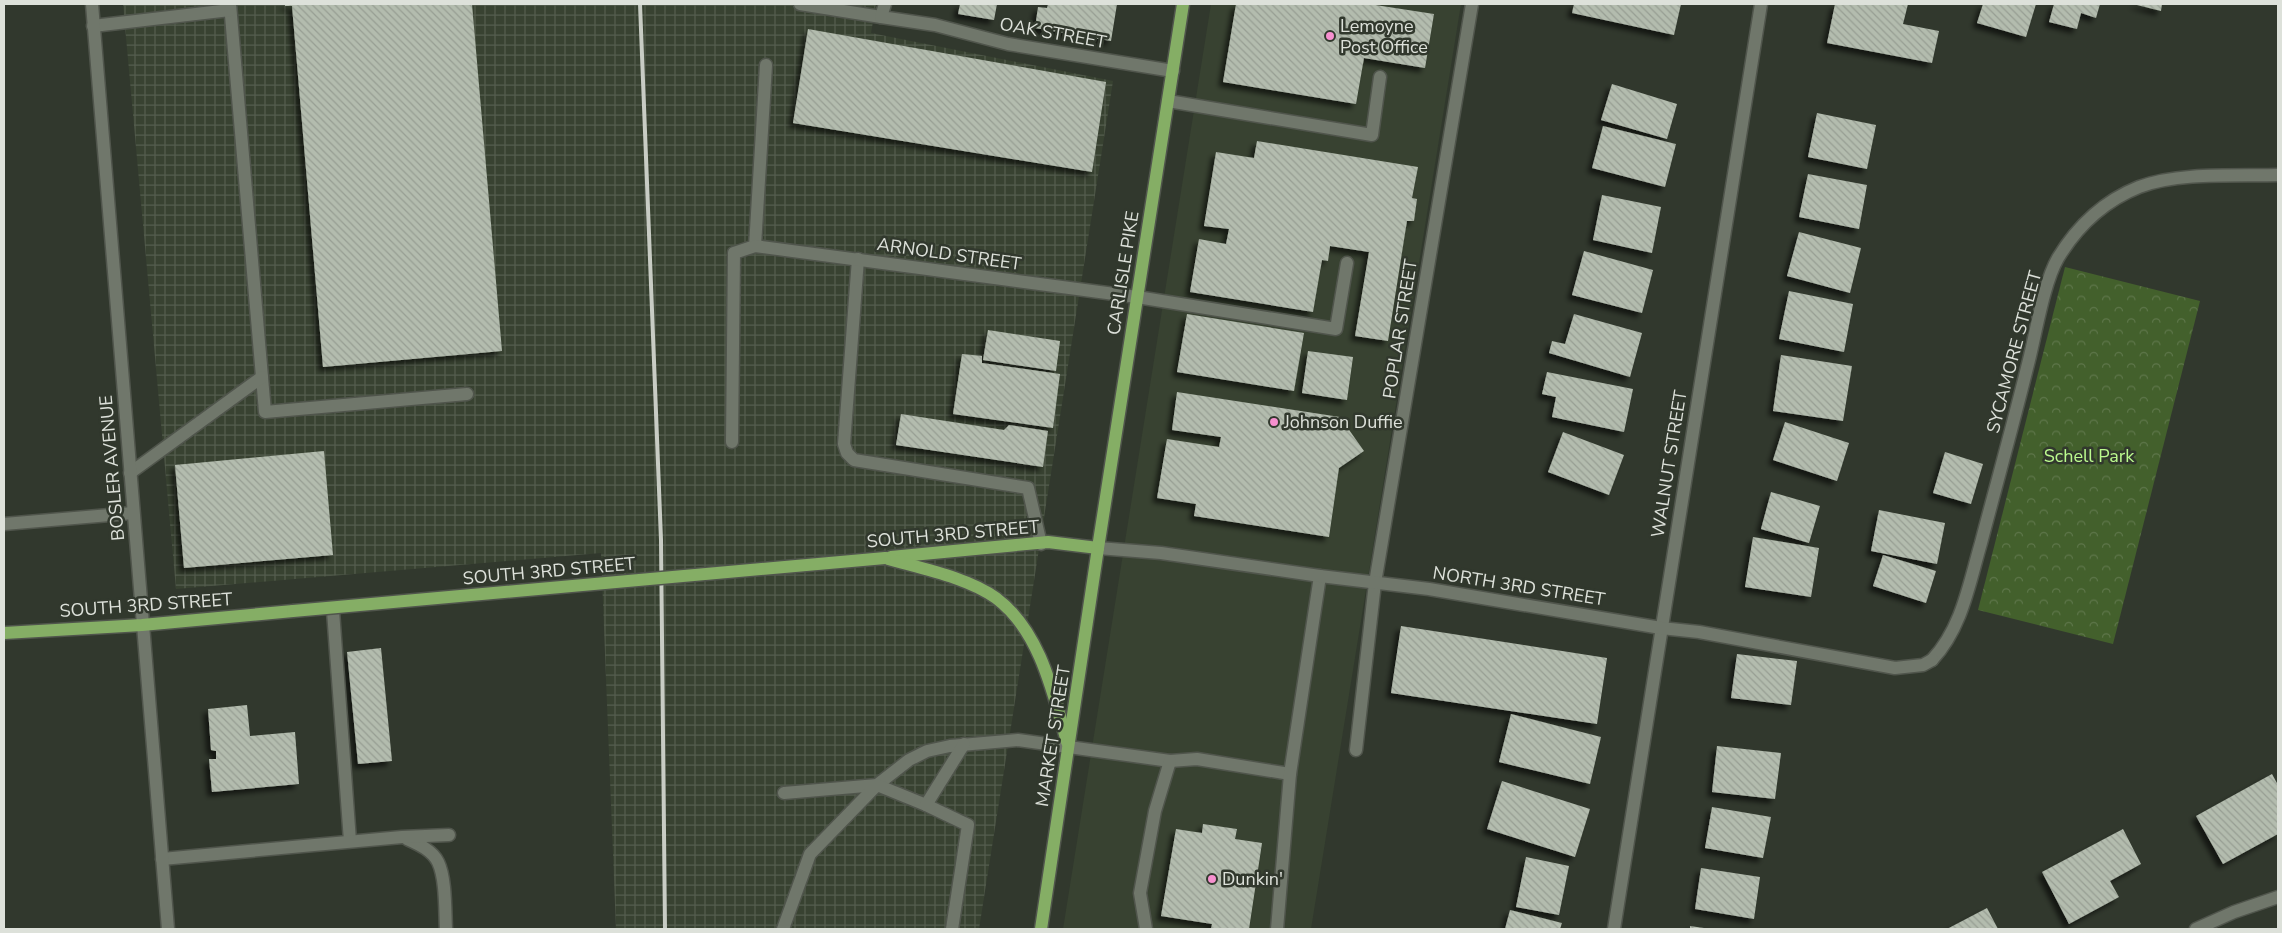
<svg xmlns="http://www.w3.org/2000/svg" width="2282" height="933" font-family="'Nunito Sans',sans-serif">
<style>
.built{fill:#384231}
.industrial{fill:url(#industrial-grid)}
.forest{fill:url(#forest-crowns)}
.building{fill:url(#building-back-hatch);filter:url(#shadow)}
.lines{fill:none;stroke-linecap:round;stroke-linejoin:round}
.lane-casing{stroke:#50554c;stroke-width:15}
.street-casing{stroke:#50554c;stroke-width:15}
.secondary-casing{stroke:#50554c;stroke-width:15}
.primary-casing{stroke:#50554c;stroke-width:15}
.lane{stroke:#70776b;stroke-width:12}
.street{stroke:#70776b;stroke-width:12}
.secondary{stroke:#70776b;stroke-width:12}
.primary{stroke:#85ae65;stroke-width:12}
.rail{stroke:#c8ccc4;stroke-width:4}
.primary-bridge-casing{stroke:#50554c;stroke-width:15;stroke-linecap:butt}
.primary-bridge{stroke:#85ae65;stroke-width:12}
.poi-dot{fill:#f690cf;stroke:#31382d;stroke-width:2}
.labels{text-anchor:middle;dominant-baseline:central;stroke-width:5;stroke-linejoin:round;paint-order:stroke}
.poi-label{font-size:18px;fill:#dde1da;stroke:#31382d;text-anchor:start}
.street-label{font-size:18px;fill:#dde1da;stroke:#31382d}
.park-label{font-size:18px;fill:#bbfa8e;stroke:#31382d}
</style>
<defs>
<pattern id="industrial-grid" width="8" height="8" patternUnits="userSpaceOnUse" patternTransform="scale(1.25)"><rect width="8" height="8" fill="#384231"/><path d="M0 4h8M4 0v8" fill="none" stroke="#545d4e"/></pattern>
<pattern id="forest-crowns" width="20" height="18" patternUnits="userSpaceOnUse" patternTransform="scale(1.25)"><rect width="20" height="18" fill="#43602c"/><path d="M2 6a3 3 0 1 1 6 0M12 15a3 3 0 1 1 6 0" fill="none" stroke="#5e764a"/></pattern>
<pattern id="building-back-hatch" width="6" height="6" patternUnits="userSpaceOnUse" patternTransform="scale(1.25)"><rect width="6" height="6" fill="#b3bcae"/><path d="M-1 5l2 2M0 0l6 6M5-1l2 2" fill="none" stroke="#979e93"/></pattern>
<filter id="shadow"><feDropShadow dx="-4.5" dy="4.5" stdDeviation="2.5" flood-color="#0009"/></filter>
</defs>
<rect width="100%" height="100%" fill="#31382d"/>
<path class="built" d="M1211,4h250l-150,925h-248z"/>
<path class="industrial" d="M123,4h753l-5,29 242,48 -134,848h-363l-15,-376 -425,36z"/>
<path class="forest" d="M2065,267l135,34 -87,343 -135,-34z"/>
<g class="building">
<path d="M285,4h187l30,347 -179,16 -31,-361h-7z"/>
<path d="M960,4h37l-3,16 -36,-6z"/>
<path d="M1048,4h69l-6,37 -76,-13 3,-21 9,1z"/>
<path d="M1236,4h133l65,10 -9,54 -61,-10 -8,46 -133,-22z"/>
<path d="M1574,4h107l-7,31 -102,-22z"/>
<path d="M1835,4h73l-5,20 36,7 -7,32 -105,-20z"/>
<path d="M1983,4h53l-10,33 -49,-14z"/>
<path d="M2054,4h46l-4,14 -15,-5 -4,16 -28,-7z"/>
<path d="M2133,4h29l-1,7z"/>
<path d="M808,29l298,53 -14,90 -299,-49z"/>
<path d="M1612,84l65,20 -10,35 -66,-19z"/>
<path d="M1817,113l59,12 -9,44 -59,-12z"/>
<path d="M1603,126l73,18 -11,43 -73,-19z"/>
<path d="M1257,141l161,26 -6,31 5,1 -3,22h-7l-19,120 -33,-5 14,-84 -39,-6 -2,15 -6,-1 -9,52 -123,-20 9,-53 27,5 3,-15 -25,-3 12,-74 38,6z"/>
<path d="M1808,174l59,11 -8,44 -60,-12z"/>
<path d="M1602,195l59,12 -9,46 -59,-13z"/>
<path d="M1799,232l62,16 -11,45 -63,-17z"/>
<path d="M1584,251l69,19 -11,43 -70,-18z"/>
<path d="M1789,291l64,13 -9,48 -65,-13z"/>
<path d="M1187,314l117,19 -10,58 -117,-19z"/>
<path d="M1574,314l68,19 -12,44 -81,-24 3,-12 13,3z"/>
<path d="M988,330l72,11 -4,30 -73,-11z"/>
<path d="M1308,351l45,6 -6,43 -45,-7z"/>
<path d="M962,354l20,2v7l78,11 -7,54 -100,-14z"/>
<path d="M1781,355l71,11 -9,55 -70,-10z"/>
<path d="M1547,372l86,17 -9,43 -72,-15 4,-20 -14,-3z"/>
<path d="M1177,392l163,25 24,34 -25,17 -10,69 -135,-21 2,-12 -39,-6 10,-59 52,8 2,-10 -49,-7z"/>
<path d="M901,414l103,16 5,-5 39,6 -5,36 -147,-22z"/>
<path d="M1785,422l64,21 -12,38 -64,-21z"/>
<path d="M1563,432l61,23 -15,40 -61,-23z"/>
<path d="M324,451l9,104 -149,13 -9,-103z"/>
<path d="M1945,452l38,12 -12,40 -38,-11z"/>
<path d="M1771,492l49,14 -11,37 -48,-14z"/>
<path d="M1879,510l66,13 -8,41 -66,-13z"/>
<path d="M1753,537l66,11 -8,49 -66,-10z"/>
<path d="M1883,555l53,16 -10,32 -53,-17z"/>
<path d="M1401,626l206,32 -10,66 -206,-31z"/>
<path d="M381,648l11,113 -34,3 -11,-112z"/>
<path d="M1737,654l60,7 -6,44 -60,-7z"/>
<path d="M247,705l3,31 45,-4 4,52 -87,8 -3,-33h7v-8l-5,-1 -3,-41z"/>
<path d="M1511,714l90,23 -11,47 -91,-22z"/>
<path d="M1717,746l64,7 -6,46 -63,-7z"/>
<path d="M2272,774l6,11v49l-55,30 -27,-48z"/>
<path d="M1502,781l88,28 -15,48 -88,-28z"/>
<path d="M1712,807l59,10 -8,41 -58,-10z"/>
<path d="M1203,824l34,5 -2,10 27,4 -13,86h-38l1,-5 -51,-8 15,-87 26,4z"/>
<path d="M2123,829l18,35 -31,17 9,16 -50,27 -27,-52z"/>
<path d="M1526,857l43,9 -10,49 -43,-8z"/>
<path d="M1701,868l59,9 -6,42 -59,-10z"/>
<path d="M1987,908l11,21h-51z"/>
<path d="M1510,910l52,13 -2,6h-55z"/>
<path d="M1690,926l14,2v1h-14z"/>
</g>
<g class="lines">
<defs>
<g id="lane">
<path d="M230,4l35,408 202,-18"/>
<path d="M800,4l81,13"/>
<path d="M93,26l137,-16"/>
<path d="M1168,101l204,34 8,-58"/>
<path d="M858,259l-14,185 3,9 7,7 174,28 13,56"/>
<path d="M1137,297l199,32 11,-66"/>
<path d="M732,442l2,-189 21,-7 11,-181"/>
<path d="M130,473l132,-96"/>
<path d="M4,524l129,-11"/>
<path d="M333,611l17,230"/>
<path d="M784,793l93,-8 32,-25 18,-9 23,-5 68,-6 152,21 27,-2 93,15"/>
<path d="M407,839c11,5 25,11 31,23 8,16 7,49 8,67"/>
<path d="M162,859l240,-22 47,-2"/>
<path d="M783,929l27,-75 67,-69 49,20"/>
<path d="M952,929l16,-104 -42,-20 38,-61"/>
<path d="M1146,929l-6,-36 15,-82 15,-50"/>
<path d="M1277,929l13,-155 30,-198"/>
</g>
<g id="street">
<path d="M92,4l76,925"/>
<path d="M885,4l-4,13 54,8 73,19 165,27"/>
<path d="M755,246l382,51"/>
<path d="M1932,660c30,-32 37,-76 49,-117 16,-61 33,-122 48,-183 7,-28 15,-78 29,-102 20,-33 46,-57 81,-71 39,-15 98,-11 139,-12"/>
<path d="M1356,750l19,-167 97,-579"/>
<path d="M1614,929l147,-925"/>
<path d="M2196,929l38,-17 44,-15"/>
</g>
<path id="secondary" d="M1098,548l63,5 159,23 109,13 232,39 38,4 196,36 28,-3 9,-5"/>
<g id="primary">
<path d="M891,557l157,-15 50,6"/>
<path d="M885,558c34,10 82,19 111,40 44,33 57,94 71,144"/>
<path d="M4,633l138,-8 151,-14"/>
<path d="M1041,929l57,-381 85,-544"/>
</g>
</defs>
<use href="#lane" class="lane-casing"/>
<use href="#street" class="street-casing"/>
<use href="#secondary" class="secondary-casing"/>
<use href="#primary" class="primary-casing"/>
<use href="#lane" class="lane"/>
<use href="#street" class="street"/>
<use href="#secondary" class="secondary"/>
<use href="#primary" class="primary"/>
<path class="rail" d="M640,4l21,536 4,389"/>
<defs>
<path id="primary-bridge" d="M293,611l592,-53"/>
</defs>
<use href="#primary-bridge" class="primary-bridge-casing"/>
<use href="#primary-bridge" class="primary-bridge"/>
</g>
<g class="poi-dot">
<circle cx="1330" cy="36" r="5"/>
<circle cx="1274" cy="422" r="5"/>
<circle cx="1212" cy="879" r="5"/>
</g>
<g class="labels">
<g class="poi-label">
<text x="1340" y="26">Lemoyne<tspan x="1340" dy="21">Post Office</tspan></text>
<text x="1284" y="422">Johnson Duffie</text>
<text x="1222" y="879">Dunkin'</text>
</g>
<g class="street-label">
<text transform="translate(1053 33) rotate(10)">OAK STREET</text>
<text transform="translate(949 254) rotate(8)">ARNOLD STREET</text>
<text transform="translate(1123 273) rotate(-81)">CARLISLE PIKE</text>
<text transform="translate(1400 329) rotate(-81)">POPLAR STREET</text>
<text transform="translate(2014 352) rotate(-75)">SYCAMORE STREET</text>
<text transform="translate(1669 464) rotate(-81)">WALNUT STREET</text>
<text transform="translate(112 468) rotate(-95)">BOSLER AVENUE</text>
<text transform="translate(953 534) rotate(-5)">SOUTH 3RD STREET</text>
<text transform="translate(549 571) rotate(-5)">SOUTH 3RD STREET</text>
<text transform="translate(1519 586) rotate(9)">NORTH 3RD STREET</text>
<text transform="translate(146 605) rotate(-4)">SOUTH 3RD STREET</text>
<text transform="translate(1053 736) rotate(-81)">MARKET STREET</text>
</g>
<g class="park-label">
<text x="2089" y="456">Schell Park</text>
</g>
</g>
<rect width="2282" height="933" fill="none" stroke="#dde1da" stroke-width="10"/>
</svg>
